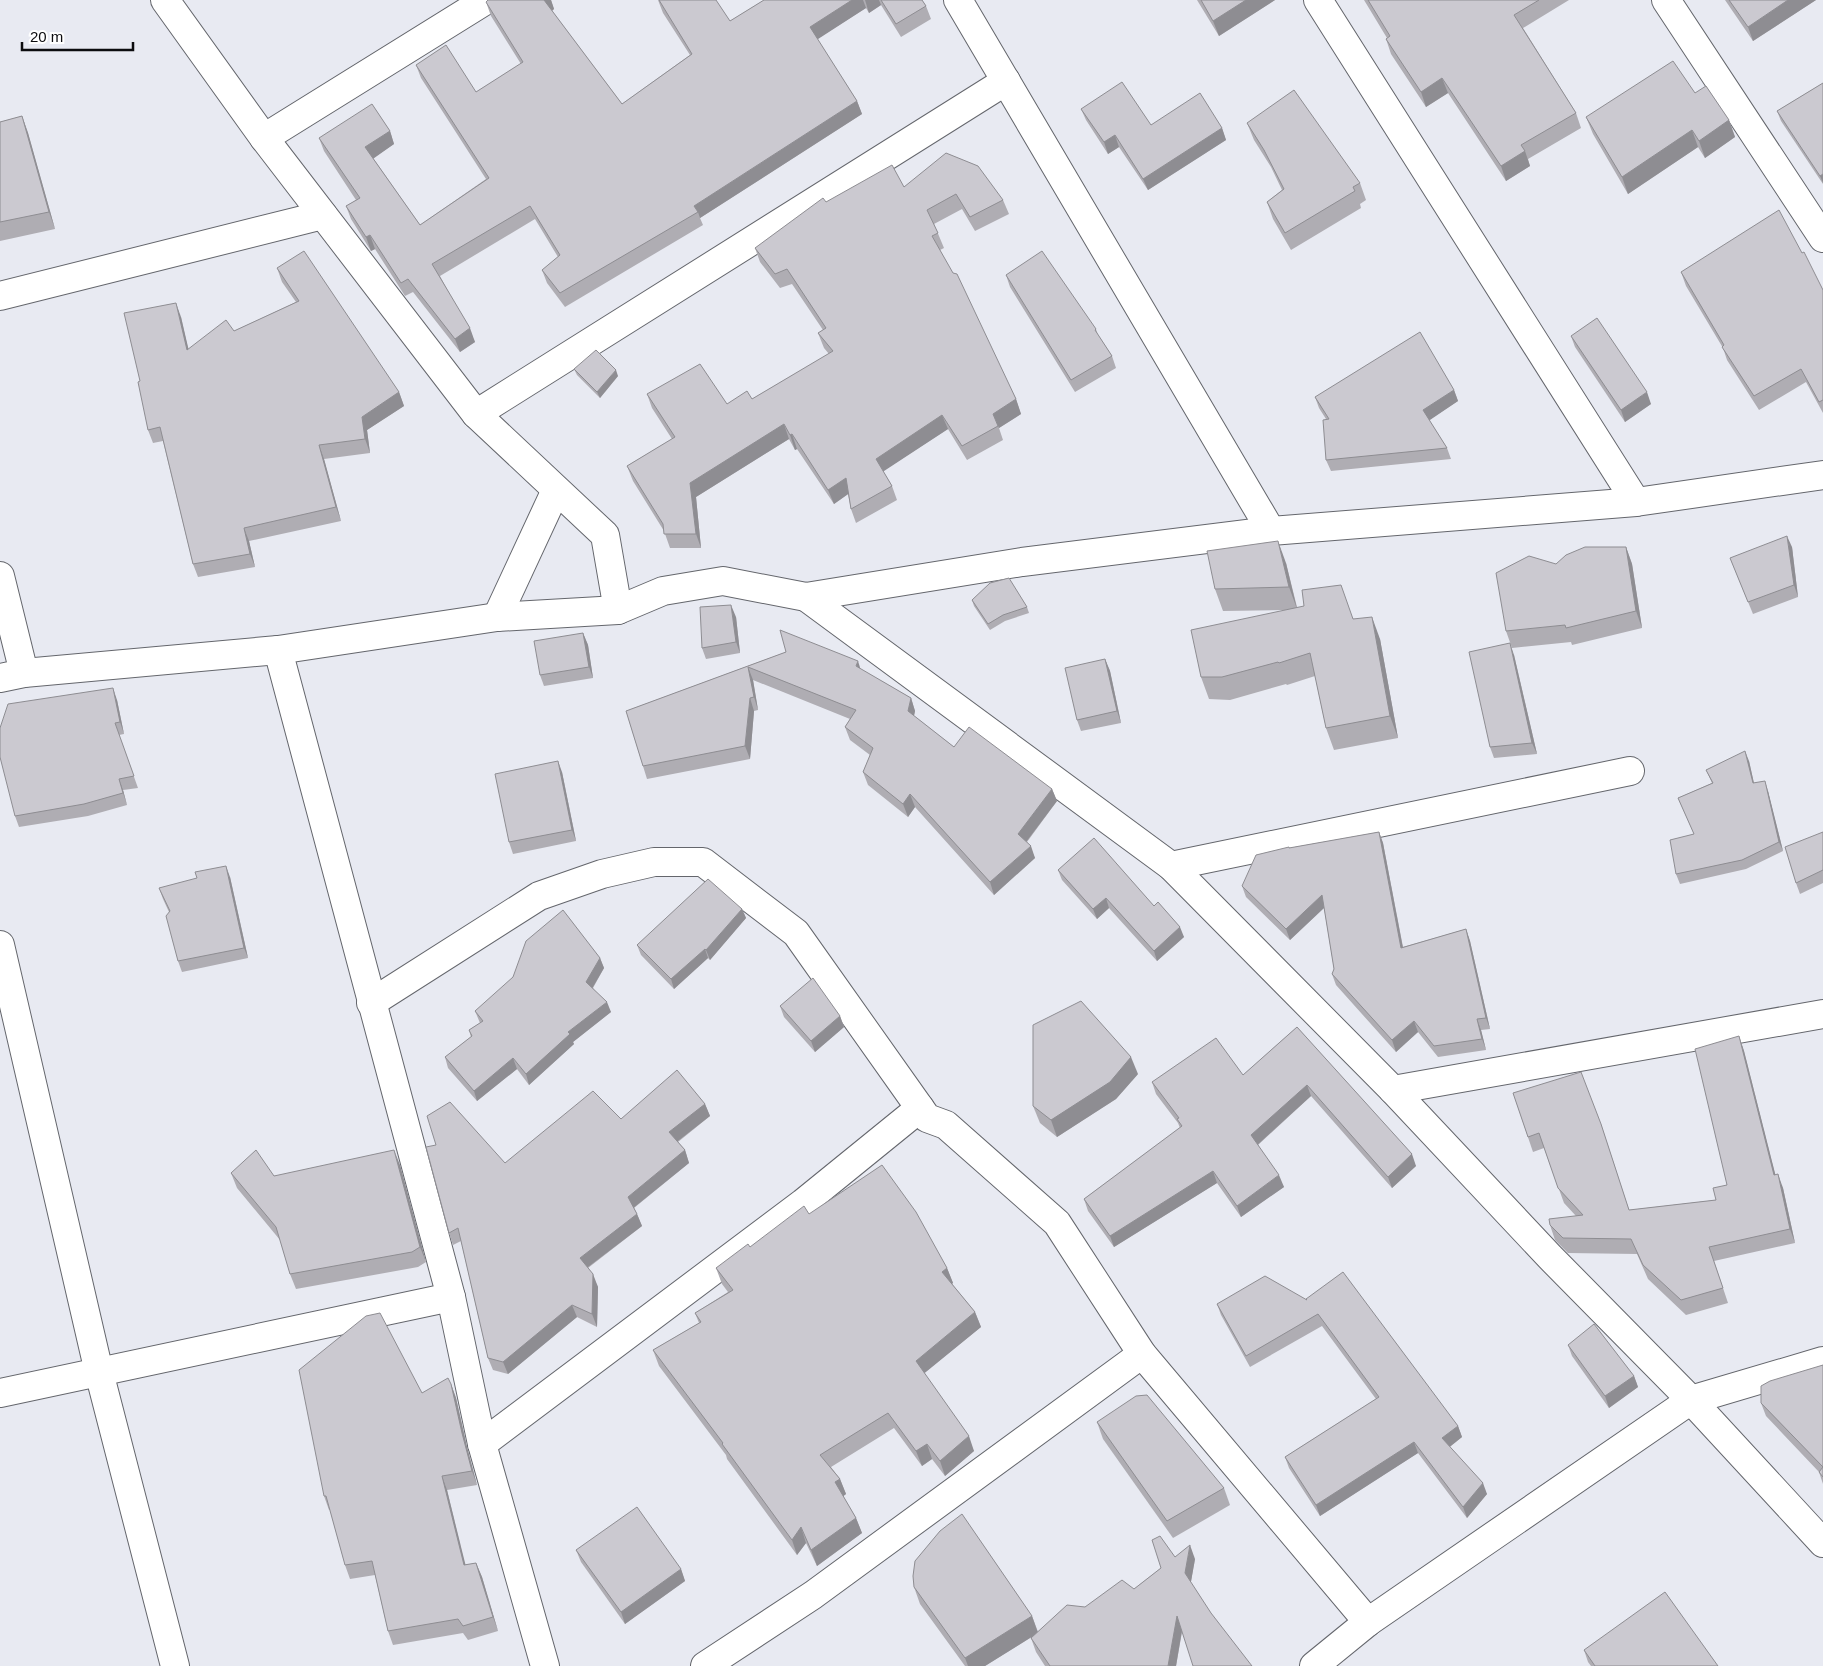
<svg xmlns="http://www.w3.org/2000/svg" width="1823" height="1666" font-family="Helvetica,sans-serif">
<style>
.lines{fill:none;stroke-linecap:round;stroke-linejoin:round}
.street-casing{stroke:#64666c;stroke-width:30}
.street{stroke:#fff;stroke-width:28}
.wall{fill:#afadb3}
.shaded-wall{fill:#8e8d92}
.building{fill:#cbc9d0;stroke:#8e8d92}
</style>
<rect width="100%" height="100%" fill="#e8eaf2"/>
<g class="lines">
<defs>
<g id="street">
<path d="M165,0l99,138 212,276 129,121 13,75"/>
<path d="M958,0l313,531"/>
<path d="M1318,0l318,502"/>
<path d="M1666,0l157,238"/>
<path d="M264,138l222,-138"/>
<path d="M0,296l323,-81"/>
<path d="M476,414l530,-333"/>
<path d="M0,576l24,97"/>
<path d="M806,597l365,269 222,224 157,167 141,143 132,143"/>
<path d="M497,617l59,-127"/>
<path d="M278,650l173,647 31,147 63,222"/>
<path d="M0,678l24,-5 254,-23 219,-33 121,-7 45,-19 60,-10 83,16 216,-35 249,-31 365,-29 187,-27"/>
<path d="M1171,866l459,-95"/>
<path d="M0,945l99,427 76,294"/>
<path d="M371,1003l168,-107 63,-22 52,-12h49l93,71 131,185 19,7 111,98 85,131 226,268"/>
<path d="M1393,1090l430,-76"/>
<path d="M0,1393l451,-96"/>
<path d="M482,1444l321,-241 117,-95"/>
<path d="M705,1666l108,-71 329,-241"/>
<path d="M1314,1666l54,-44 323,-222 132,-39"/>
</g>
</defs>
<use href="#street" class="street-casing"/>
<use href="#street" class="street"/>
</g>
<g class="wall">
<path d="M488,0h63l3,9 -2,2 70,93 68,-49 -27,-42 -5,-13 72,21 34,-21h158l4,6 5,13 -30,18 -20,-32 -12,8 -3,-5 -49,31 40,62 5,13 -162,104 3,7 -138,82 -18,-24 -5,-13 16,-13 -23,-38 -95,57 35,66 -15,10 -47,-60 -8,4 -30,-47 -4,2 -20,-32 -5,-13 10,-6 -32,-49 -5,-13 71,-7 4,13 -21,14 47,67 66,-46 -65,-101 -5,-13 60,27 45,-28 -30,-48 -5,-14z"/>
<path d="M1197,0h78l-56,36z"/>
<path d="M1364,0h205l-46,28 53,85 5,15 -53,31 2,7 -24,15 -58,-88 -22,14 -35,-53 -5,-15 1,-1z"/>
<path d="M1725,0h91l-63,41z"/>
<path d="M1823,83v101l-42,-63 -4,-10z"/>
<path d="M1695,93l34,27 6,17 -30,21 -7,-11 -70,47 -35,-60 -7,-17z"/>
<path d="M1081,109l70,16 71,3 4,12 -78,50 -29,-43 -11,7 -22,-34z"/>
<path d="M22,116l6,17 27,96 -55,12v-119z"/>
<path d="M1247,123l113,60 6,17 -6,4 1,4 -70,42 -18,-31 -6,-17 15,-12 -11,-23 -17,-27z"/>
<path d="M904,187l99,13 6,14 -34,17 -13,-22 -28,15 10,24 -4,2 76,149 5,15 -22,14 4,12 -36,20 -19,-31 -65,42 9,15 5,14 -41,23 -5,-14 -3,-15 -14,10 -37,-55 -2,1 -6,-11 -93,58 5,51h-31l-6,-17 -31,-50 -6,-15 45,-27 -20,-31 -5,-14 80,10 25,-5 77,-45 -5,-6 -6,-15 5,-3 -31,-46 -12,4 -20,-26 -5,-14 71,-46z"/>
<path d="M1802,253l21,37v123l-17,-31 -47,28 -32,-50 -4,-12 -37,-62 -5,-14z"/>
<path d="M277,268l122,124 5,14 -37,24 3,23 -46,6 17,62 -92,20 6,26 -57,10 -5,-13 -30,-123 -10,2 -5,-13 -8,-49 41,-64 7,32 46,-18 62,-29 -14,-20z"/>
<path d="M1006,275l90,54 2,6 14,21 4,12 -41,24 -65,-105z"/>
<path d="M1571,336l80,68 -26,18 -50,-75z"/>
<path d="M574,369l44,7 -18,22 -23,-23z"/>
<path d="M1454,390l4,11 -29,19 18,28 4,11 -120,12 -5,-11v-41l-7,-11 -4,-11z"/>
<path d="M1626,547l6,17 10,64 -70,17 -1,-3 -59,6 -6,-17 50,-67z"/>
<path d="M1792,547l6,50 -45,17 -23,-56z"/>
<path d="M1286,563l11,44 57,12 26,20 18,99 -64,12 -8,-22 -11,-52 -28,9 -1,-1 -56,16 -21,-1 -8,-22 84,-67 -62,1 -8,-22z"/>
<path d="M972,600l55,7 2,6 -24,8 -15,9 -16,-24z"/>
<path d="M736,617l4,36 -34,6 -4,-11z"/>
<path d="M583,633l5,12 5,33 -49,8 -4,-11z"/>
<path d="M786,652l74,17 51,29 4,13 -1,5 40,31 98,42 5,12 -30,41 8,16 -41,37 -79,-88 -7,10 -40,-32 -5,-13 7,-17 -20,-15 -5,-13 5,-8 -97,-39 5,30 -4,1 -4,48 -103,20 -21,-68z"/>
<path d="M1514,655l23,99 -43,4 -4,-11z"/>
<path d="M1105,659l5,12 11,52 -40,8 -4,-11z"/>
<path d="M117,700l7,34 -5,1 19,53 -15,2 4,15 -39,11 -69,11 -4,-11z"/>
<path d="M1749,761l5,22 14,8 15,60 -37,18 -66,15 -4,-10 18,-40 -16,-36 34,-15 -6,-13z"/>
<path d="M562,772l14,69 -63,13 -4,-12z"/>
<path d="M1379,832l4,11 20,104 63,-18 4,12 20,88 -9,1 5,20 -48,7 -20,-25 -22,20 -60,-67 -4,-11 2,-5 -10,-61 -34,32 -44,-43 -4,-11 47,-38z"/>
<path d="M1823,832v51l-23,11 -4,-11z"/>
<path d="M1058,870l96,36 30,31 -27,24 -48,-53 -12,11 -35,-39z"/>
<path d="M230,877l18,81 -66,14 -4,-11 -9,-49 -6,-13 -4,-11z"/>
<path d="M742,909l4,9 -36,42 -2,-2 -34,31 -33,-34 -4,-10z"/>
<path d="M600,958l4,10 -11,20 18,24 -38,30 1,2 -45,41 -12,-16 -40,32 -29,-33 -3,-11 26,-20 -2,-7 11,-7 -5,-12z"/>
<path d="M780,1006l60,10 4,11 -29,25 -31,-35z"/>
<path d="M1297,1027l119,139 -24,22 -81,-92 -53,49 26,42 -43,30 -24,-34 -103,64 -26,-36 -4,-12 96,-71 -2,-5 -22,-29 -4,-12 91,-7z"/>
<path d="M1739,1036l5,15 31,123 8,14 12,55 -81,18 14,42 -42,12 -38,-36 -11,-25 -69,-1 -13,-13 -5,-15 26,-9 -12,-13 -20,-55 -11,4 -20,-59 88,31 28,86 87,-10 11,-15z"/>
<path d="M1138,1074l-22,25 -59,38 -17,-14 -7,-17z"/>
<path d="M705,1104l5,12 -32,26 7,8 4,13 -55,45 3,6 5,12 -54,42 10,19 -1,40 -20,-10 -69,57 -15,-4 -5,-12 -27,-117 -8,4 -4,-12 56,-70 116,-44z"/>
<path d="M400,1165l26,97 -8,5 -122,22 -6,-15 -10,-34 -43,-52 -6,-15 43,3z"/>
<path d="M809,1214l138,54 6,15 -1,1 23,28 6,15 -57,46 50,78 -29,25 -13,-17 -10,7 -28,-38 -63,39 9,12 6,15 -3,2 13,22 6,15 -45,33 -11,-23 -9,12 -70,-96 -1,-4 -67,-89 -6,-16 46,-27 -4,-10 33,-21 -6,-8 -6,-16 34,-21z"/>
<path d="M1306,1299l152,127 4,11 -13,10 38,47 -20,24 -49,-65 -98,63 -31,-48 -4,-11 91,-58 -54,-73 -72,41 -29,-52 -4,-11z"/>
<path d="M1568,1345l66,31 4,11 -29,21 -37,-52z"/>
<path d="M1823,1365v119l-4,-12 -53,-56 -5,-13z"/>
<path d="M451,1384l5,14 11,49 10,38 -30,5 18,75 11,-2 6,14 16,54 -30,9 -5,-7 -70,12 -5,-14 -13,-56 -25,4 -5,-14 -15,-55h-1l-5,-14 98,-103z"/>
<path d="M1097,1422l127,66 6,17 -57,33 -70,-99z"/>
<path d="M576,1550l105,19 4,12 -60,43 -44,-62z"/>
<path d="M1175,1557l20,2 -19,107h-131l-9,-14 -5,-14 2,-2 -48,30h-20l-45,-62 -6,-17 118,29 6,16 47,-25 49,-18z"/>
<path d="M1584,1650l134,16h-127l-3,-4z"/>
</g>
<g class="shaded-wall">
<path d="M544,0h7l3,9 -5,4z"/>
<path d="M852,0h11l3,8 -51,33 -5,-14z"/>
<path d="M865,0h14l2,5 -12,8z"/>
<path d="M1246,0h29l-56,36 -6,-15z"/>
<path d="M1788,0h28l-63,41 -5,-14z"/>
<path d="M1442,78l6,15 -22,14 -5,-15z"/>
<path d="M857,101l5,13 -162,104 -2,-6 -4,-6z"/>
<path d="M22,116l6,17 27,96 -6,-17z"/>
<path d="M1729,120l6,17 -30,21 -6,-17z"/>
<path d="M1222,128l4,12 -78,50 -5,-11z"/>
<path d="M1692,130l6,17 -70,47 -6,-17z"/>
<path d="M390,131l4,13 -24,17 -5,-14z"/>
<path d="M1115,135l4,12 -11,7 -4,-12z"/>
<path d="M1525,151l5,15 -24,15 -5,-15z"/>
<path d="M1823,174v9l-3,-7z"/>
<path d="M370,235l5,14 -4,2 -5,-14z"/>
<path d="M176,303l5,14 11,47 -5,-14z"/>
<path d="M470,328l5,14 -15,10 -5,-13z"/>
<path d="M616,370l2,6 -18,22 -3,-6z"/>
<path d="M1454,390l4,11 -31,21 -4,-12z"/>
<path d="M399,392l5,14 -37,24 3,23 -5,-14 -3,-22z"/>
<path d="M1647,392l4,12 -26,18 -4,-12z"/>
<path d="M1016,399l5,15 -22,14 -6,-14z"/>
<path d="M942,415l6,14 -67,44 -5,-14z"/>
<path d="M784,424l5,15 -93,58 5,51 -5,-14 -6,-51z"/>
<path d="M792,434l5,15 -2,1 -5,-15z"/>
<path d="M319,445l5,14 17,62 -5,-14z"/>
<path d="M846,478l5,14 -17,12 -6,-14z"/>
<path d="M244,528l5,13 6,26 -5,-13z"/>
<path d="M1787,536l5,11 6,50 -4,-12z"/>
<path d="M1278,541l8,22 11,46 -8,-22z"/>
<path d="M1626,547l6,17 10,64 -6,-17z"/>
<path d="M731,605l5,12 4,36 -4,-11z"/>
<path d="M1372,617l8,22 18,99 -8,-22z"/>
<path d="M583,633l5,12 5,33 -4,-11z"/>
<path d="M1510,643l4,12 23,99 -5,-11z"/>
<path d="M1105,659l5,12 11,52 -4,-12z"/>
<path d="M858,661l4,13 -6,-8z"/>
<path d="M748,667l5,13 5,30 -4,-13z"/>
<path d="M113,688l4,12 7,34 -4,-12z"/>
<path d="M750,698l4,13 -4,48 -5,-13z"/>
<path d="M911,698l4,13 -3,13 -4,-13z"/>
<path d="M1745,751l4,10 7,32 -3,-10z"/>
<path d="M558,761l4,11 14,69 -4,-11z"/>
<path d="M119,779l4,11 4,15 -4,-12z"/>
<path d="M1765,781l3,10 15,60 -4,-9z"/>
<path d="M1052,789l5,12 -34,45 -5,-12z"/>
<path d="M910,794l5,13 -7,10 -5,-13z"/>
<path d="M1379,832l4,11 22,116 -4,-11z"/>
<path d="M1031,846l4,12 -41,37 -4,-13z"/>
<path d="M226,866l4,11 18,81 -4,-10z"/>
<path d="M1322,895l4,11 -36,34 -4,-11z"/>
<path d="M1106,898l3,10 -12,11 -4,-10z"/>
<path d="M742,909l4,9 -36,42 -4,-10z"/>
<path d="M1180,927l4,10 -27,24 -3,-10z"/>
<path d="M1466,929l4,12 20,88 -4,-11z"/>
<path d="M705,949l3,9 -34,31 -3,-10z"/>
<path d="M600,958l4,10 -14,24 -4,-10z"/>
<path d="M607,1002l4,10 -38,30 1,2 -45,41 -3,-11 42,-42z"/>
<path d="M840,1016l4,11 -29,25 -4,-11z"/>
<path d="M1477,1019l4,11 5,20 -4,-11z"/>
<path d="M1414,1021l4,11 -22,20 -4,-12z"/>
<path d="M1739,1036l5,15 35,138 -5,-14z"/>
<path d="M1131,1057l7,17 -22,25 -59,38 -6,-17z"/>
<path d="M513,1058l4,11 -40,32 -3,-10z"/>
<path d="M1307,1085l4,11 -56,51 -4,-12z"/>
<path d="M705,1104l5,12 -36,28 -5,-12z"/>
<path d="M394,1150l6,15 26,97 -6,-15z"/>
<path d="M685,1150l4,13 -57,46 -4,-12z"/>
<path d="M1412,1154l4,12 -24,22 -4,-11z"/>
<path d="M1213,1171l4,12 -103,64 -4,-11z"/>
<path d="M1778,1174l5,14 12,55 -5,-14z"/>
<path d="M1279,1175l5,12 -43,30 -4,-11z"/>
<path d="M637,1214l5,12 -58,44 -4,-12z"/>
<path d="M947,1268l6,15 -5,4 -6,-15z"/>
<path d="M593,1274l5,13 -1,40 -5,-13z"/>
<path d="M572,1305l5,12 -69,57 -5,-12z"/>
<path d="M975,1312l6,15 -60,49 -5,-15z"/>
<path d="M1634,1376l4,11 -29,21 -4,-12z"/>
<path d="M451,1384l5,14 11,49 10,38 -5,-14 -10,-38z"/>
<path d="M1458,1426l4,11 -16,13 -4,-12z"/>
<path d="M969,1436l5,15 -29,25 -5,-15z"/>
<path d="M1414,1442l4,11 -98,63 -4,-11z"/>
<path d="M927,1444l5,15 -10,7 -6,-15z"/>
<path d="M442,1476l5,14 22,89 -5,-14z"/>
<path d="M840,1479l6,15 -5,4 -6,-16z"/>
<path d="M1483,1483l4,11 -20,24 -4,-11z"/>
<path d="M856,1518l6,15 -45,33 -6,-16z"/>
<path d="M801,1527l5,16 -9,12 -5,-15z"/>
<path d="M1190,1545l5,14 -5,28 -5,-14z"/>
<path d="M476,1563l6,14 16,54 -5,-14z"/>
<path d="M681,1569l4,12 -60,43 -4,-12z"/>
<path d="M1032,1616l6,17 -53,33h-17l-3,-8z"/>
<path d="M1177,1616l5,14 -6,36h-8z"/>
</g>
<g class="building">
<path d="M488,0h56l78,104 70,-50 -33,-54h57l14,21 34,-21h88l-42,27 47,74 -163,105 4,6 -138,81 -18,-23 18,-15 -30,-49 -98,58 38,64 -15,11 -47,-60 -7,4 -31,-48 -4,2 -20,-31 14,-8 -41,-60 53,-34 18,27 -25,16 55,78 69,-47 -73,-113 30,-20 30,47 47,-30 -37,-60z"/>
<path d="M881,0h41l4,6 -30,18z"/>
<path d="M1201,0h45l-33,21z"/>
<path d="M1368,0h171l-25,15 62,98 -55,32 4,6 -24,15 -59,-88 -21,14 -35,-53 4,-3z"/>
<path d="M1729,0h59l-40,27z"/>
<path d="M1673,61l22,32 11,-7 23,34 -30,21 -7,-11 -70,47 -36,-60z"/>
<path d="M1122,82l29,43 49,-32 22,35 -79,51 -28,-44 -11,7 -23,-33z"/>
<path d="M1823,83v91l-3,2 -43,-65z"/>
<path d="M1294,90l66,93 -7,4 2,4 -70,42 -18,-31 17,-13 -20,-39 -17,-27z"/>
<path d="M22,116l27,96 -49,10v-100z"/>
<path d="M946,153l32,13 25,34 -33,17 -14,-23 -29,16 11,23 -6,3 21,37 4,1 59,125 -23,15 5,12 -36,20 -20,-31 -66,44 16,27 -41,23 -5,-31 -18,12 -36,-56 -2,1 -6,-11 -94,59 6,51h-32l-1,-10 -36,-58 48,-29 -28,-43 53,-30 27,40 20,-13 5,8 81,-48 -15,-18 8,-5 -39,-59 -12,5 -20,-26 68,-50 3,4 66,-37 12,22z"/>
<path d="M1779,210l23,43 2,-1 19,38v110l-4,2 -18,-33 -47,27 -32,-49 2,-2 -43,-73z"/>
<path d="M304,251l95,141 -37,25 3,22 -46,6 17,62 -92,21 6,26 -57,10 -33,-137 -12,3 -10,-48 2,-1 -16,-68 52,-10 11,47 39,-30 8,11 65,-30 -22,-33z"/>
<path d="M1042,251l54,78 -1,1 17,26 -41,24 -65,-105z"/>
<path d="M1597,318l50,74 -26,18 -50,-74z"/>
<path d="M1420,332l34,58 -31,20 24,38 -121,12 -3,-40 6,-1 -14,-22z"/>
<path d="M596,350l20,20 -19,22 -23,-23z"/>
<path d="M1787,536l7,49 -46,17 -18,-44z"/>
<path d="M1278,541l11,46 -74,2 -8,-38z"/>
<path d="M1585,547h41l10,64 -70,17 -1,-3 -59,6 -10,-58 33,-17 27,8 10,-9z"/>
<path d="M1009,578l18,29 -24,8 -15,9 -16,-24 18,-17z"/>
<path d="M1341,585l12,34 19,-2 18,99 -64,12 -16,-75 -31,10 -1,-1 -56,15h-21l-10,-47 113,-24 -2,-16z"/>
<path d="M731,605l5,37 -34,6 -2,-41z"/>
<path d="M780,630l78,31 -2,5 55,32 -3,13 46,36 15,-20 83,62 -34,45 13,12 -41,36 -80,-88 -7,10 -40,-32 10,-24 -28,-21 11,-17 -108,-43 6,30 -4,1 -5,48 -102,20 -17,-55 160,-59z"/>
<path d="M583,633l6,34 -49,8 -6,-34z"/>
<path d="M1510,643l22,100 -42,4 -21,-95z"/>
<path d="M1105,659l12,52 -40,9 -12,-52z"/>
<path d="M113,688l7,34 -5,1 19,53 -15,3 4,14 -39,11 -69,12 -15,-59v-29l8,-24z"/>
<path d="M1745,751l8,32 12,-2 14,61 -37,18 -66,14 -6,-34 24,-6 -16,-36 35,-15 -7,-13z"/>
<path d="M558,761l14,69 -63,12 -14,-68z"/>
<path d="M1379,832l22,116 65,-19 20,89 -9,1 5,20 -48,7 -20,-25 -22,19 -60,-66 2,-5 -12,-74 -36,34 -44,-43 14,-31 33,-8v1z"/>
<path d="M1823,832v38l-27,13 -11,-36z"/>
<path d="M1094,838l60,68 4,-4 22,25 -26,24 -48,-53 -13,11 -35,-39z"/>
<path d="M226,866l18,82 -66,13 -12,-45 4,-5 -11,-23 38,-10 -2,-6z"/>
<path d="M708,879l34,30 -36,41 -1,-1 -34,30 -34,-34z"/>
<path d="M563,910l37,48 -14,24 21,20 -39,30 2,2 -44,40 -13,-16 -39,33 -29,-34 27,-21 -3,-6 14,-9 -8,-10 38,-34 13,-36z"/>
<path d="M813,978l27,38 -29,25 -31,-35z"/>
<path d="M1081,1001l50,56 -21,25 -59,38 -18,-14v-81z"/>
<path d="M1297,1027l115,127 -24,23 -81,-92 -56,50 28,40 -42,31 -24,-35 -103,65 -26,-37 98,-73 -5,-7 2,-1 -27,-36 64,-44 27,37z"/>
<path d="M1739,1036l35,139 4,-1 12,55 -81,18 14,41 -42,12 -38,-35 -12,-26 -68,-1 -13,-13 -1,-6 34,-4 -25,-27 -19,-55 -11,4 -15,-44 68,-21 20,52 28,86 87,-10 -3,-12 14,-3 -32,-136z"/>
<path d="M677,1070l28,34 -36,28 16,18 -57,47 9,17 -57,44 13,16 -1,40 -20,-9 -69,57 -15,-4 -30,-130 -9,5 -23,-86 10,-2 -9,-29 23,-14 55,61 88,-72 28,28z"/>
<path d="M256,1150l18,26 120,-26 26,97 -8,5 -122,22 -14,-47 -45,-54z"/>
<path d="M882,1165l34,47 31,56 -5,4 33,40 -59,49 53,75 -29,25 -13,-17 -11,7 -28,-38 -68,42 20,24 -5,3 21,36 -45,32 -10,-23 -9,13 -70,-96 1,-1 -70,-93 48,-28 -6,-9 38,-23 -17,-22 32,-24 2,3 54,-41 5,8z"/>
<path d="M1343,1272l115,154 -16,12 41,45 -20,24 -49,-65 -98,63 -31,-48 94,-60 -61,-83 -72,42 -29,-52 48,-28 42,24 -1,-1z"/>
<path d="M380,1313l42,80 26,-15 3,6 11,49 10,38 -30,5 22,89 12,-2 17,54 -30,9 -5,-7 -70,12 -16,-70 -27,4 -19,-69h-2l-25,-126 67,-54z"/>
<path d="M1594,1324l40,52 -29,20 -37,-51z"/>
<path d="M1823,1365v112l-4,-5 4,-5 -62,-64v-17l9,-5z"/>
<path d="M1147,1395l77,93 -57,33 -70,-99 39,-26z"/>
<path d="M637,1507l44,62 -60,43 -45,-62z"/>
<path d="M962,1514l70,102 -67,42 -51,-71 -1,-11 2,-15 25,-30z"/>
<path d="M1160,1536l15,21 15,-12 -5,28 26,40 41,53h-59l-16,-50 -9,50h-118l-19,-28 36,-33 18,2 37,-27 12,9 27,-21 -9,-28z"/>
<path d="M1665,1592l53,74h-123l-11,-16z"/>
</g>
<path d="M22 42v8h111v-8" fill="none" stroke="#0c0c0f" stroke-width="2.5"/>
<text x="30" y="42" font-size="15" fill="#0c0c0f" stroke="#ffffff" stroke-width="4" paint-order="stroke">20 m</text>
</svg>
